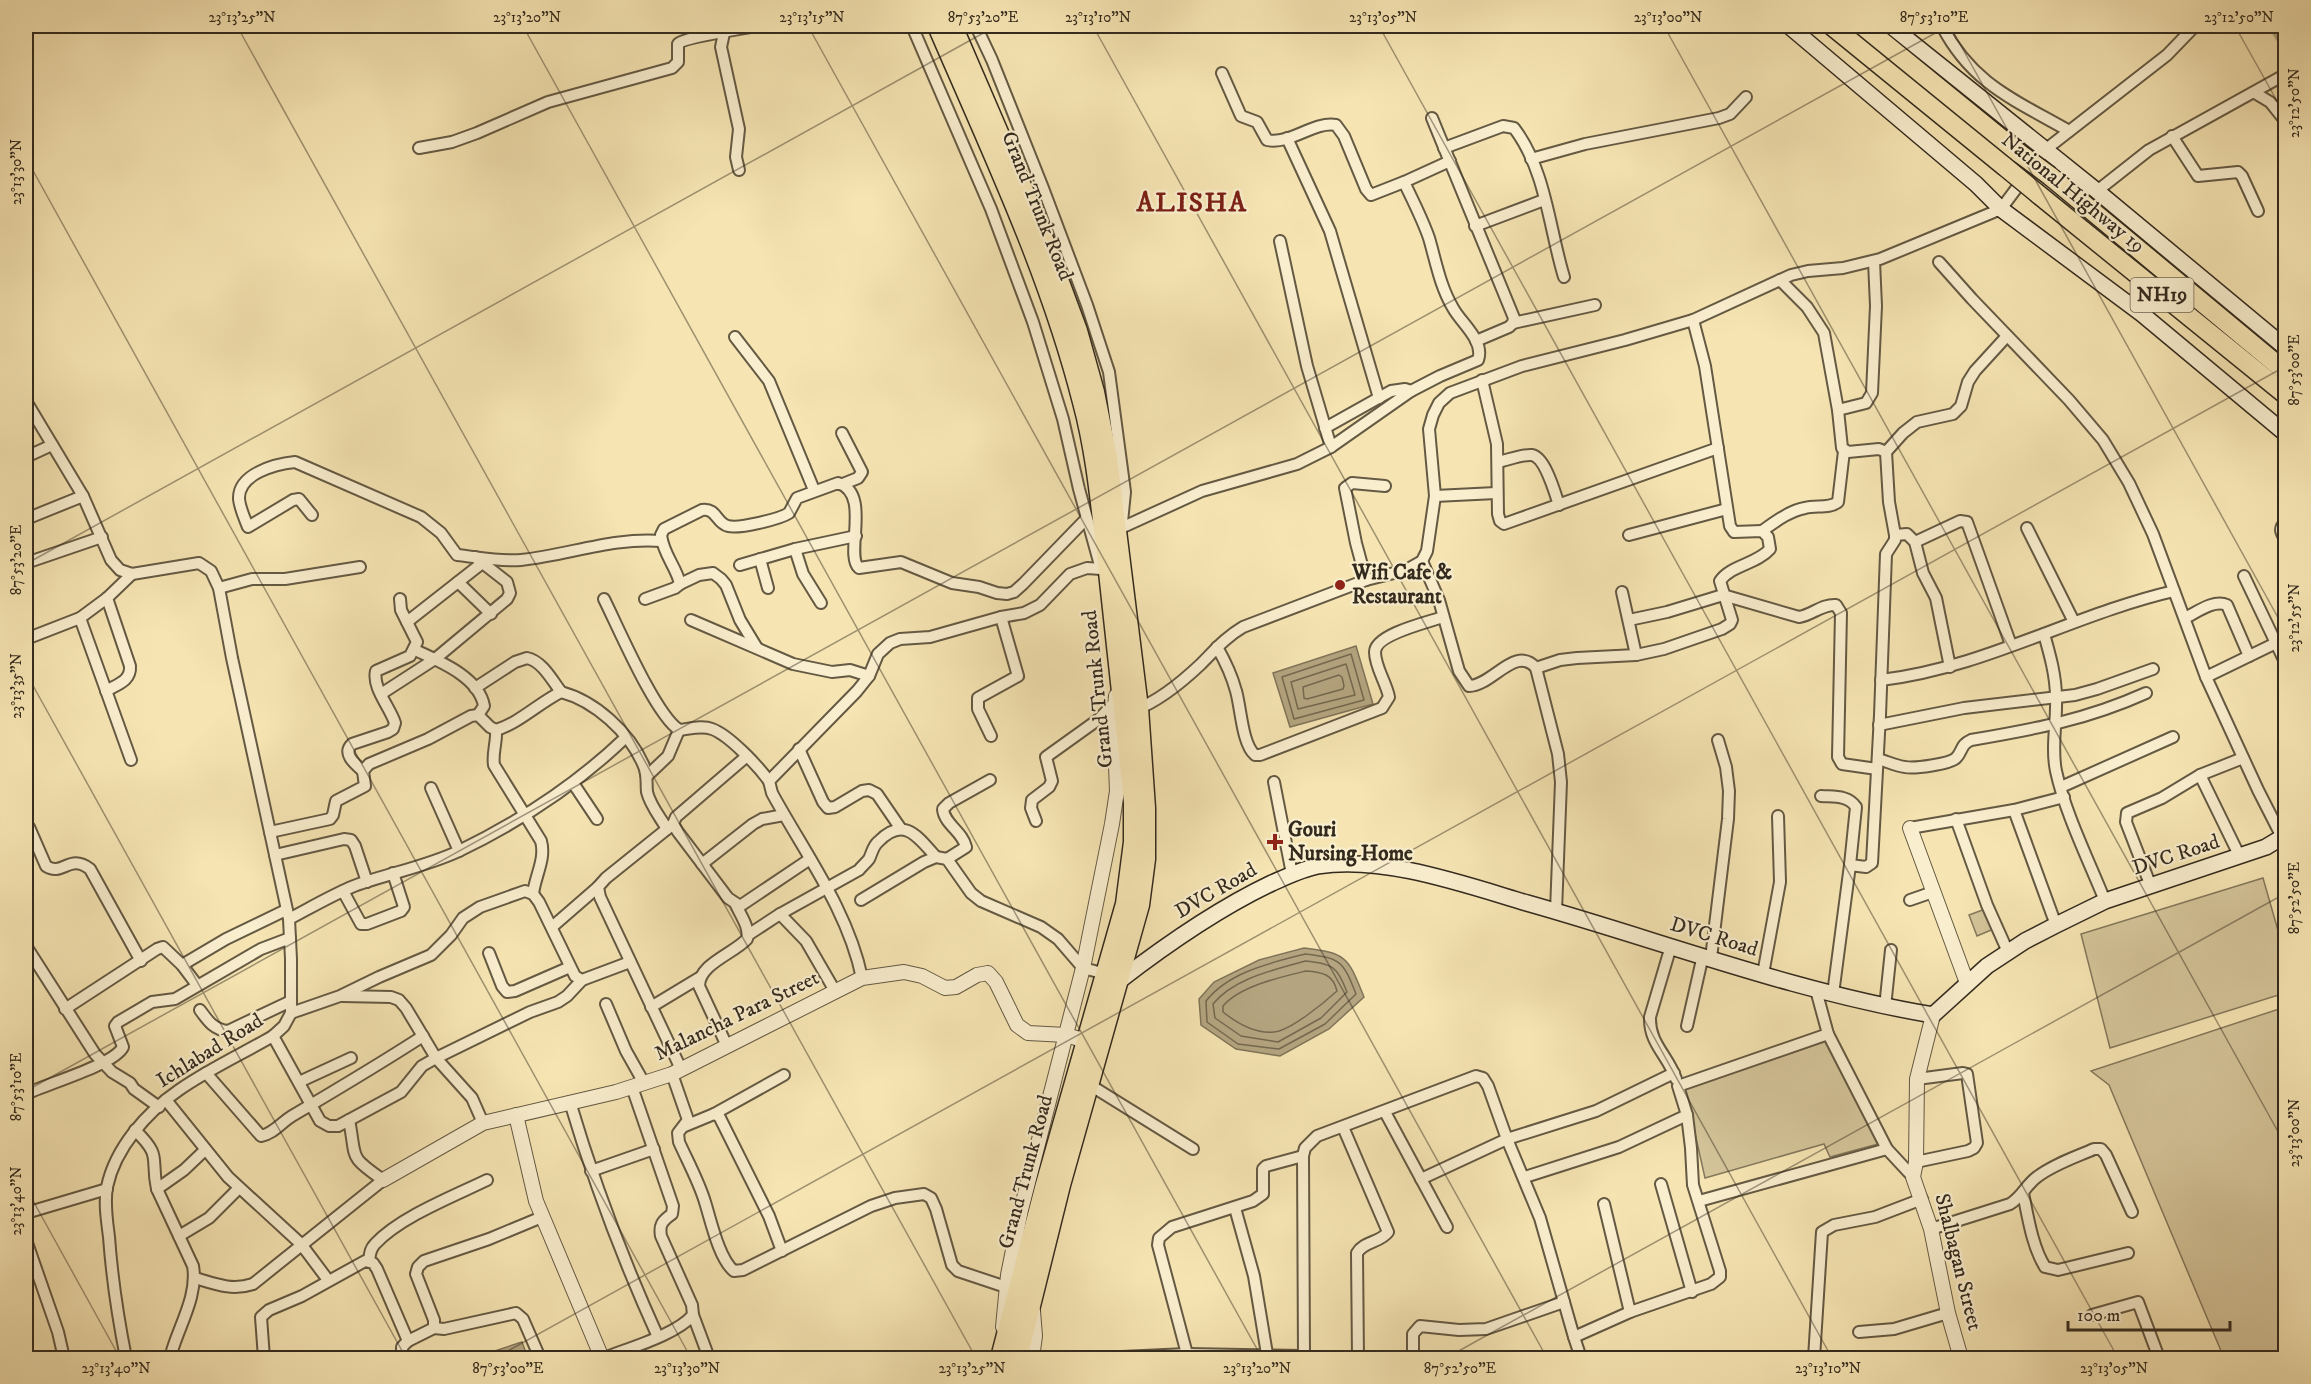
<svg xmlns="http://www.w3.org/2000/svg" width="2311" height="1384" font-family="'IM FELL DW Pica',serif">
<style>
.green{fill:#d5c59a;stroke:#84785c;stroke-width:1.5}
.water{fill:#b4a580;stroke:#807459;stroke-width:1.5}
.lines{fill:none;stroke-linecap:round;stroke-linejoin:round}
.shore{stroke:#74684f;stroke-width:1.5}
.river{stroke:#b4a580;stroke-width:20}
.minor-casing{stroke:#645943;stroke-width:14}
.tertiary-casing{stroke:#645943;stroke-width:16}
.secondary-casing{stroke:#332a1e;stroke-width:18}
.trunk-casing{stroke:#332a1e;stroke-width:21}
.minor{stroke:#f9eece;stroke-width:10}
.tertiary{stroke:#f9eece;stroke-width:14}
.secondary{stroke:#f9eece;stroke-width:15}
.trunk{stroke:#f6e5b3;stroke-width:18}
.trunk-bridge-casing{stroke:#332a1e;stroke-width:21;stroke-linecap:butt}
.trunk-bridge{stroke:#f6e5b3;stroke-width:18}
.ticks{fill:none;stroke:#332a1e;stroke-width:1.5;stroke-opacity:0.45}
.poi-dot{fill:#8f2418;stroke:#f9eece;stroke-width:2}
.labels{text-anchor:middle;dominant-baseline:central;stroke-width:4.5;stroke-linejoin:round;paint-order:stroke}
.shield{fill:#f9eece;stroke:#6e6553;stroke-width:1.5}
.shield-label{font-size:20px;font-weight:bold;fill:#332a1e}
.street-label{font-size:21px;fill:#332a1e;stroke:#f9eece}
.poi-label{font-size:21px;font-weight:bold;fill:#332a1e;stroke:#f9eece;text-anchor:start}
.district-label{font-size:27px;font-weight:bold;letter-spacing:1.5px;fill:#7a1f14;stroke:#f9eece}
.neatline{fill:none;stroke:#332a1e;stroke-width:2}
.ticks-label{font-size:15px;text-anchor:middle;fill:#332a1e}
</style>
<rect width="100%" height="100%" fill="#f6e5b3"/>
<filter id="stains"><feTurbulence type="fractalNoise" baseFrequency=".00333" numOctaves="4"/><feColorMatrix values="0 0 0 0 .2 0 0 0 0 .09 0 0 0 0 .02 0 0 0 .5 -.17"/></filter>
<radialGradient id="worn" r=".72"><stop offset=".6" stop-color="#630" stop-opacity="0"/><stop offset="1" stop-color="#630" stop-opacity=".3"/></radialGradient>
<g class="green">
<path d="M2263,878l22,77v38l-175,55 -29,-114z"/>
<path d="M1988,908l8,20 -19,8 -8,-21z"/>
<path d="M2285,1007v351h-61l-115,-273 -18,-14z"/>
<path d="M1827,1041l51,103 -48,13 -6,-13 -119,34 -20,-89z"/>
</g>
<g class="water">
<path d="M1356,646l17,58 -83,23 -17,-54z"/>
<path d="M1304,948c44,5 44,10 60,49l-35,32 -49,27 -44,-7 -35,-24 -2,-26 15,-17 45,-22z"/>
<path d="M522,1342l6,16h-55z"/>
</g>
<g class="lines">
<g class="shore">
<path d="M1351,654l13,46 -70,19 -12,-42z"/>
<path d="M1346,664l9,31 -57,14 -7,-27z"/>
<path d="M1339,675l3,2 2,9 -1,3 -36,10 -3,-1 -1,-11z"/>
<path d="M1305,954c36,4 38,7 51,40l-31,30 -46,25 -41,-5 -31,-22 -1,-21c23,-29 64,-38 99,-47z"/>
<path d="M1305,961c28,3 32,5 42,31l-26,26 -43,24 -37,-6 -26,-18 -2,-14c21,-26 61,-34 92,-43z"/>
<path d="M1306,971c16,1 27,3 31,20 -12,11 -47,40 -63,41 -19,2 -36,-8 -51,-20v-6c17,-20 58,-29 83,-35z"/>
</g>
<path class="river" d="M2279,26l7,11"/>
<defs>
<g id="minor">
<path d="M912,26l79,183 42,113 30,97 16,70 22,80"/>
<path d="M976,26l16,34 51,128 44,117 22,67 16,120 -3,30"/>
<path d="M1942,26c30,58 73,74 127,105"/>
<path d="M724,33l-3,14 2,9 16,73 -3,28 3,13"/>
<path d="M1222,73l19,43 16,6 10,18c24,5 46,-19 69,-15l8,11 22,53 5,6 33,-13 46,-21"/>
<path d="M2255,93l15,9 16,20"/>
<path d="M1432,118l82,200 -1,5 -4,4 -33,14"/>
<path d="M2172,136l26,40 40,-4 4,4 16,35"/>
<path d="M1287,138l43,93 49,167"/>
<path d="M419,148l33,-6 25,-9 71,-31 124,-34 6,-6v-18c6,-7 64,-15 78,-18"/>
<path d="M1444,148l59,-22 11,2c32,42 35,100 50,149"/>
<path d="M1531,159l54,-15 134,-26 11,-4 16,-17"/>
<path d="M2097,191l52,-41 137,-76"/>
<path d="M1475,226l69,-26"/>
<path d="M1280,241l27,125 24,81"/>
<path d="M1939,262l33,37 97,101 34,40 26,43 24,51 53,143 52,113 26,51"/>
<path d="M1780,280l27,27 17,26 14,77 4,38 6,4 31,-3 7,3 3,50 6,33v5l-9,14 -6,161 -8,148 -6,4 -16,-2 -17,129"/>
<path d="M1513,323l82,-18"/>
<path d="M735,337l34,44 45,109"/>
<path d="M1482,380l15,64 1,70 2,7 4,3 214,-76"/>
<path d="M26,401l57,95 28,64 9,10 12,4 67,-11 12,8 8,17 13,70 57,261 2,40v54l-7,13 -11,10c-31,18 -64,33 -94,54 -32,22 -64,58 -72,97 -3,16 0,34 2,50 3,41 9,81 17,121"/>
<path d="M1838,410l28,-7 6,-10 4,-87 -2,-45"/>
<path d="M1325,428l66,-37 14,-2 6,2"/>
<path d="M842,433l20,39 -4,6 -15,6"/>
<path d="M1886,452l17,-19 14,-11 36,-8 8,-8 7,-24 7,-11 32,-35"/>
<path d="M26,457l26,-12"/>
<path d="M1498,462c10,-2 24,-8 34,-7 13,2 23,38 27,50"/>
<path d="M1435,496l61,-3"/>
<path d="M312,515l-13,-16 -6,1 -45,27c-3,-8 -8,-18 -9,-28 -1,-25 36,-35 56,-37l126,55 20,16 16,22c20,2 43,7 64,5 48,-5 92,-23 141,-19"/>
<path d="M26,519l57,-23"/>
<path d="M2286,522c-8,6 -5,11 0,19"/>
<path d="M1121,528l81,-37 95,-27 34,-17 80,-56 29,-15 38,-16c7,-19 -17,-37 -25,-52 -13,-22 -17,-46 -24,-70 -7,-20 -16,-37 -25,-56"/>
<path d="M2027,528l47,94"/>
<path d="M1762,531c13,-9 27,-20 43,-23 11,-3 24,1 33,-6l6,-51"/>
<path d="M1629,535l98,-26"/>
<path d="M1895,535l12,-1 8,8 8,31 13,25 14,69"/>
<path d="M1915,542l45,-21 7,1 44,123"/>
<path d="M795,549l8,25 18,29"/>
<path d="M760,559l8,29"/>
<path d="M1422,561l17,39 20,71 10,15c23,0 47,-42 67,-18l22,86 3,28 -5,129"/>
<path d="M26,563l76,-26"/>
<path d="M740,565l55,-16 61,-13"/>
<path d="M2244,576l42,88"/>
<path d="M1366,580l-10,-37 -11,-55 7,-5 33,3"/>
<path d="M458,582l33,32"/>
<path d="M680,584l19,-9 14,-2 8,6 5,6 14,35 17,28"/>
<path d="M219,588l33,-9h33l75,-12"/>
<path d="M1622,592l14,63"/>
<path d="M604,599c15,30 51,115 75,131 10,-1 23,-5 33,-1 17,6 46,37 57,52"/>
<path d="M645,599l30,-11 5,-4c-3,-16 -17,-30 -19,-49l3,-6 38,-19c15,-2 14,13 26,16 11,3 52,-7 61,-13l8,-15 41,-15c34,10 6,72 21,85l42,-6 51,21 27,4 18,6 10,1 7,-2 9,-8 63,-65"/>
<path d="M80,618l51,142"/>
<path d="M2185,618c12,-6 29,-19 42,-13l22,51"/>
<path d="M691,620l102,44 39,8 18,-2 19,6"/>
<path d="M1629,620l38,-8 56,-17 76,22c13,-2 23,-13 37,-12l5,8 -3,144 4,7 35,5"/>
<path d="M407,622l74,-58"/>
<path d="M2044,634c6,21 12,42 12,64 1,24 -5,49 0,73 9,42 33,90 49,130"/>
<path d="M26,639l54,-21 27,-20 25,-24"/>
<path d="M1217,647c8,14 15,29 19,44 5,17 6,53 19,64h5l122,-47 7,-11c-3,-15 -14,-30 -14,-45 0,-18 54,-30 68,-35"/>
<path d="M415,650c24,11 64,27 69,56l-6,9"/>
<path d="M1536,668l24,-8 17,-2 59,-3 28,-6 58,-20 8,-5 2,-4 -12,-39c11,-16 37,-17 50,-32l-2,-12 -6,-6 -28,1 -4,-6 -25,-160 -12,-46"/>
<path d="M2206,677l70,-34"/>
<path d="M1881,680c103,-12 193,-66 293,-89"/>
<path d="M475,688l40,-26 12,-4c15,3 25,22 34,34"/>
<path d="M106,691c12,-7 25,-10 24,-25l-23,-68"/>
<path d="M381,694l54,-35 72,-60 3,-6 -3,-11 -32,-25"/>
<path d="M1135,710c24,-9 47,-28 66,-46 14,-14 25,-27 42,-37l123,-47 40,-10 16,-9 5,-10 8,-55 -6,-67 4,-14 6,-12 11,-10 72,-27 103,-26 68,-20 98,-45 17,-4 35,-3 37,-9 121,-50 44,-59 122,-95 28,-29"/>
<path d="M1879,725l85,-17 111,-13 22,-6 56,-20"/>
<path d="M496,730c1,12 -4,23 -2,35l47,76c5,18 -6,35 -8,53"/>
<path d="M991,736l-13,-27v-11l40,-22 -17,-59"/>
<path d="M799,749l24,53 5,6 7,-1 27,-16 7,-1 8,4 24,35"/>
<path d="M747,756l-71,61 -3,7 5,8 50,66 12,8 70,-47"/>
<path d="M1878,759c8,2 18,7 27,8 9,2 45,-3 51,-9 7,-7 4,-13 15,-18 64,-11 115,-20 175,-47"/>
<path d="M363,771c-8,-7 -21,-17 -11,-27l36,-12 5,-3 2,-6c-5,-16 -23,-35 -19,-52l34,-15 7,-14 -16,-32 -1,-11"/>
<path d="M2200,775l40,82"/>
<path d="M647,776l21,-20 11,-26"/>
<path d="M1274,782l18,92"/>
<path d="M573,783l24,36"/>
<path d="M2061,787l112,-50"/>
<path d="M431,788l28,63"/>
<path d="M1821,796c13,1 27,-1 35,11l-6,58"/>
<path d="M2014,810l42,115"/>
<path d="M1956,819l31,86 21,47"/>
<path d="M1036,821l-5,-13 1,-8 17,-13 3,-6 -6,-24 53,-38 16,-17"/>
<path d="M672,825l-66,53 -8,9 2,10 81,172"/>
<path d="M29,827l17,39c17,11 23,-13 44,3l51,92"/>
<path d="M1910,828l104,-18 50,-13"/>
<path d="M270,832l60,-13 3,-4 3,-14 29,-15 -2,-15 6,-7 59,-25 43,-23 7,-1 12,12 6,3c23,-7 43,-27 65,-38 34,9 68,40 82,72 5,10 3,18 4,28 3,13 13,25 20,37"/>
<path d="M275,855l69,-16 7,1 4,6 12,36"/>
<path d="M947,859l19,-12c-3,-15 -22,-23 -23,-38l6,-6 41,-23"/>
<path d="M702,864l51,-40 9,-5 22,-4"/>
<path d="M2150,884l-24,-62 1,-9 35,-15 38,-23 43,-17"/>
<path d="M343,891l18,33h6l34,-13 3,-4 -11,-34"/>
<path d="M861,900l63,-38 12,-5 11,2 24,34 10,8 60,26 17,12 25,29 23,6"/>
<path d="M1910,900l23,-8"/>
<path d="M780,914l26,27 29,50"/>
<path d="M289,919c21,-11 43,-24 65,-33 35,-13 71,-19 105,-35 60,-29 118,-67 166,-113"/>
<path d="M552,927l46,-40"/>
<path d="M748,935l32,-21 79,-44c3,-4 7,-7 10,-11 3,-6 4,-13 9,-17 26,-27 40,-5 58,15"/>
<path d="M26,946l69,108 17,18 18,11 4,6 25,18"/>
<path d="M1671,946l-21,71c-1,27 18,38 26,62"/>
<path d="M489,953l13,33 5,6 8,-1 55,-24"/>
<path d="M1711,958l17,-139 1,-28 -3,-24 -8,-27"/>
<path d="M182,965l44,-26 60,-29"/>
<path d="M1763,974l17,-92 -2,-66"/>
<path d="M862,978c-14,-68 -58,-126 -90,-185l-3,-12 88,-90 12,-15 9,-22 12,-11 10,-4 30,-2 71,-20 23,-4 16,-8 30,-31 17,-6 14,1"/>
<path d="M1816,990l12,44 59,115 26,28"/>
<path d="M343,996l48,1 8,3 7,8 30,50 36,40 11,25"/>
<path d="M606,1004l20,47 18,32"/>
<path d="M651,1007l48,-29"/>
<path d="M1885,1007l6,-57"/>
<path d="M65,1009l92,-60 6,-2 19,18 15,20"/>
<path d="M200,1010c8,11 14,20 28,21l63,-30"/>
<path d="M291,1013l49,-17 39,-19 52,-22 20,-20 12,-17 17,-11 45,-16 8,3 6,8 36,74 7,4 48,-18"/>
<path d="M1687,1026l16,-71"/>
<path d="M273,1036l47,85 9,5h9l63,-34 21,-26 14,-8 94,-46 28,-10 9,-6 15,-16"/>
<path d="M727,1046l-28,-60c0,-22 34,-32 48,-47 3,-11 -6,-23 -11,-34"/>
<path d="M206,1073l55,63c12,-2 21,-14 31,-20 44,-26 88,-52 131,-80"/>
<path d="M672,1074l16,46 -10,13 1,9c9,20 20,40 26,60 6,19 14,57 29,69l9,-1 128,-64 24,-8 29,-4 7,4 5,11 16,56 6,6 48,16"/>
<path d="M299,1082l52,-24"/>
<path d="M1090,1085l103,64"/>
<path d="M26,1094c20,-10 88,-29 97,-47l-8,-21 3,-4 34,-20 23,-3 86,-50 29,-11"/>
<path d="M166,1100l62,77 73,67 27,36"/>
<path d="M570,1102c24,81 53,158 88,235"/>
<path d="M1385,1112l62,115"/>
<path d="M714,1114l70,-39"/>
<path d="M685,1126l29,-12 5,2 50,100 13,35"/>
<path d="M1343,1127l45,105c-8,11 -24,9 -31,21l1,105"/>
<path d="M135,1130c28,28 15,26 22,59l36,77c5,29 -13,58 -21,85l1,7"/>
<path d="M1916,1162l52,-11 6,-3 3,-5 -10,-69 -4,-1 -46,6"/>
<path d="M591,1171l63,-22"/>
<path d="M1525,1177l94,-30 68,-32"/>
<path d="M1421,1179l86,-40 89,-28 78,-38"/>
<path d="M1661,1184l31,108"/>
<path d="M157,1189l27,-19 21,-20"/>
<path d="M2023,1193c5,24 9,53 22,74l13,3 70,-17"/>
<path d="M1699,1201l188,-52"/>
<path d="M1604,1204l26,108"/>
<path d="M1235,1208l19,68 13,78"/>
<path d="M26,1213l81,-24"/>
<path d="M1931,1229l79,-25c12,-7 16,-19 27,-27 17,-13 39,-20 57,-28h7l5,6 26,57"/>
<path d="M179,1236l30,-18 30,-30"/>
<path d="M26,1240l32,92 6,26"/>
<path d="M369,1261c1,-7 1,-12 6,-17 25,-27 79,-48 112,-64"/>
<path d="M195,1278c20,6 37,13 58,6l130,-104c-36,-25 -26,-21 -34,-60"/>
<path d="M693,1315l16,43"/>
<path d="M2092,1315l46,-13 21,56"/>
<path d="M434,1328l10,1 72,-16 7,6 17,39"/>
<path d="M1859,1332l35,-3 54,-16"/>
<path d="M1574,1337l7,21"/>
<path d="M1187,1354l-29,-109 1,-7 13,-11 81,-26 10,-7v-25l3,-3 37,-10"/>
<path d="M264,1358l-3,-41 8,-7 33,-14 63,-35 8,2 4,6 31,72"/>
<path d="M402,1358v-11l6,-6 26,-13v-8l-18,-46 2,-7 6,-6 65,-22 53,-22"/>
<path d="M604,1358c25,-10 72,-23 89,-43l-1,-10 -31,-69c-2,-11 1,-15 11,-22l1,-8 -41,-119"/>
<path d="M1099,1358l88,-4 117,2 -1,-200 2,-8 12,-12 159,-60 7,2 5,8 19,53 33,79 34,119 56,-25 81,-28 9,-7v-6l-27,-86 -2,-37 -4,-33 -9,-29 150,-52"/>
<path d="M1413,1358v-24l7,-8 39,4 27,-1 78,-27"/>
<path d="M1629,1358h9"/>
<path d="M1814,1358l8,-126 12,-7 41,-8 47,-18"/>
</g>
<g id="tertiary">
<path d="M1910,828l57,155"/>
<path d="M1933,1015l-16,64 -1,83 -3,15 18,52 17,84 13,45"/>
<path d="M516,1115l20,86 66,157"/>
<path d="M383,1180l100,-57 133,-31 56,-18 190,-96 42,-6 18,4 23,12 11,-1 21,-12 11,-2 8,9 21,43 11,8 38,2 20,6"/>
<path d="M1003,1327l5,-52 13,-65 62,-242 29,-144 5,-33 -3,-75 2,-20"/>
<path d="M1032,1358l3,-22 -2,-25"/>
</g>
<g id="secondary">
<path d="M1789,26l187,158 25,25 141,105 144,120"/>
<path d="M1891,26l206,165 189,157"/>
<path d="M1119,981c48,-37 98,-72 153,-98 14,-6 30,-14 46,-17 64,-11 148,19 209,37 135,38 268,89 406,112l54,-49 38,-25 31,-16 49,-24 161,-54 20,-12"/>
</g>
<g id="trunk">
<path d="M937,26c53,123 112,246 145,376 15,55 19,114 26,170 8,77 17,153 25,230v40l-8,62 -81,284 -44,170"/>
<path d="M953,26l85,197 40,108 17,61 13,66 31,250 7,100v51l-6,46 -79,280 -43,173"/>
<path d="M1832,26l172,140"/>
<path d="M1863,26l156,127"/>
<path d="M2050,176l236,196"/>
<path d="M2038,194l248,201"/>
</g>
</defs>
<use href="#minor" class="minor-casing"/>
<use href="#tertiary" class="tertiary-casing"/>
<use href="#secondary" class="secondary-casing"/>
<use href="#trunk" class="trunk-casing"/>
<use href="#minor" class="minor"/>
<use href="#tertiary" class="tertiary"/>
<use href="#secondary" class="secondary"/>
<use href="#trunk" class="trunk"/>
<defs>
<g id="trunk-bridge">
<path d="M2019,153l31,23"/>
<path d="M2004,166l34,28"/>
</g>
</defs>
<use href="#trunk-bridge" class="trunk-bridge-casing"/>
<use href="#trunk-bridge" class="trunk-bridge"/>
</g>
<path class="ticks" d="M237,26l739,1332M523,26l739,1332M808,26l739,1332M1093,26l739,1332M1379,26l739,1332M1664,26l622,1120M1950,26l336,606M2235,26l51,91M26,36l19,-10M26,158l665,1200M26,564l970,-538M26,673l380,685M26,1091l1922,-1065M26,1188l94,170M495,1358l1791,-992M1446,1358l840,-465"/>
<g class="poi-dot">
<circle cx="1340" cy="585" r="6"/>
<path d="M1272 833h6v6h6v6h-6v6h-6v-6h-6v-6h6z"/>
</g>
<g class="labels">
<rect class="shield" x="2130.5" y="278" width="63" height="34" rx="4.5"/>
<g class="shield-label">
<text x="2162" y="295">NH19</text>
</g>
<g class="street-label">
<text transform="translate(2073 193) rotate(39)">National Highway 19</text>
<text transform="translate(1037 206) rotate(68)">Grand Trunk Road</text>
<text transform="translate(1098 689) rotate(-96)">Grand Trunk Road</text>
<text transform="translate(2176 855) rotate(-18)">DVC Road</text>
<text transform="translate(1216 891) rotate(-30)">DVC Road</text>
<text transform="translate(1714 937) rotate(17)">DVC Road</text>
<text transform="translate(737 1016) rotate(-26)">Malancha Para Street</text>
<text transform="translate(210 1051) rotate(-32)">Ichlabad Road</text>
<text transform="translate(1026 1172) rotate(-75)">Grand Trunk Road</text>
<text transform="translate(1958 1262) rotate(76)">Shalbagan Street</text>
</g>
<g class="poi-label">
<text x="1352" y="573">Wifi Cafe &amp;<tspan x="1352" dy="24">Restaurant</tspan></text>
<text x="1288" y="830">Gouri<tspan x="1288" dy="24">Nursing Home</tspan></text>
</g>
<g class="district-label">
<text x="1192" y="203">ALISHA</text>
</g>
</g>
<rect width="2311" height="1384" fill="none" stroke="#f6e5b3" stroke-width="66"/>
<path d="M2068 1321v9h162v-9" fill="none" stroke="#332a1e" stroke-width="3"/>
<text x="2077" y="1321" font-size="18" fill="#332a1e" stroke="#f9eece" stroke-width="4.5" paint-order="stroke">100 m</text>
<rect x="33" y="33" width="2245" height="1318" class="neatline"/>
<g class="ticks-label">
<text x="242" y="22">23°13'25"N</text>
<text x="527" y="22">23°13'20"N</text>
<text x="812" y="22">23°13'15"N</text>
<text x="983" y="22">87°53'20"E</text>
<text x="1098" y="22">23°13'10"N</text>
<text x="1383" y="22">23°13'05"N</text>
<text x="1668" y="22">23°13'00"N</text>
<text x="1934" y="22">87°53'10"E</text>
<text x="2239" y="22">23°12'50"N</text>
<text transform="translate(2294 103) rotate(-90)" y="5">23°12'50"N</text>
<text transform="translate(16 172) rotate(-90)" y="5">23°13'30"N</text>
<text transform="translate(2294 370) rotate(-90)" y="5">87°53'00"E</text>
<text transform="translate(16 560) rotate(-90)" y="5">87°53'20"E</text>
<text transform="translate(2294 618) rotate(-90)" y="5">23°12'55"N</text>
<text transform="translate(16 686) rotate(-90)" y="5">23°13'35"N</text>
<text transform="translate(2294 898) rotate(-90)" y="5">87°52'50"E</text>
<text transform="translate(16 1087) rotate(-90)" y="5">87°53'10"E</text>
<text transform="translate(2294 1133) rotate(-90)" y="5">23°13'00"N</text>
<text transform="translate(16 1201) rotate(-90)" y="5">23°13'40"N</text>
<text x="116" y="1373">23°13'40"N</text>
<text x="508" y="1373">87°53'00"E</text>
<text x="687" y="1373">23°13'30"N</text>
<text x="972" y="1373">23°13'25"N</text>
<text x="1257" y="1373">23°13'20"N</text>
<text x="1460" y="1373">87°52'50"E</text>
<text x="1828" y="1373">23°13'10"N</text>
<text x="2114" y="1373">23°13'05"N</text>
</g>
<rect width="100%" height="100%" filter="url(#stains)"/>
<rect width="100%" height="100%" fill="url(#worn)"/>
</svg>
